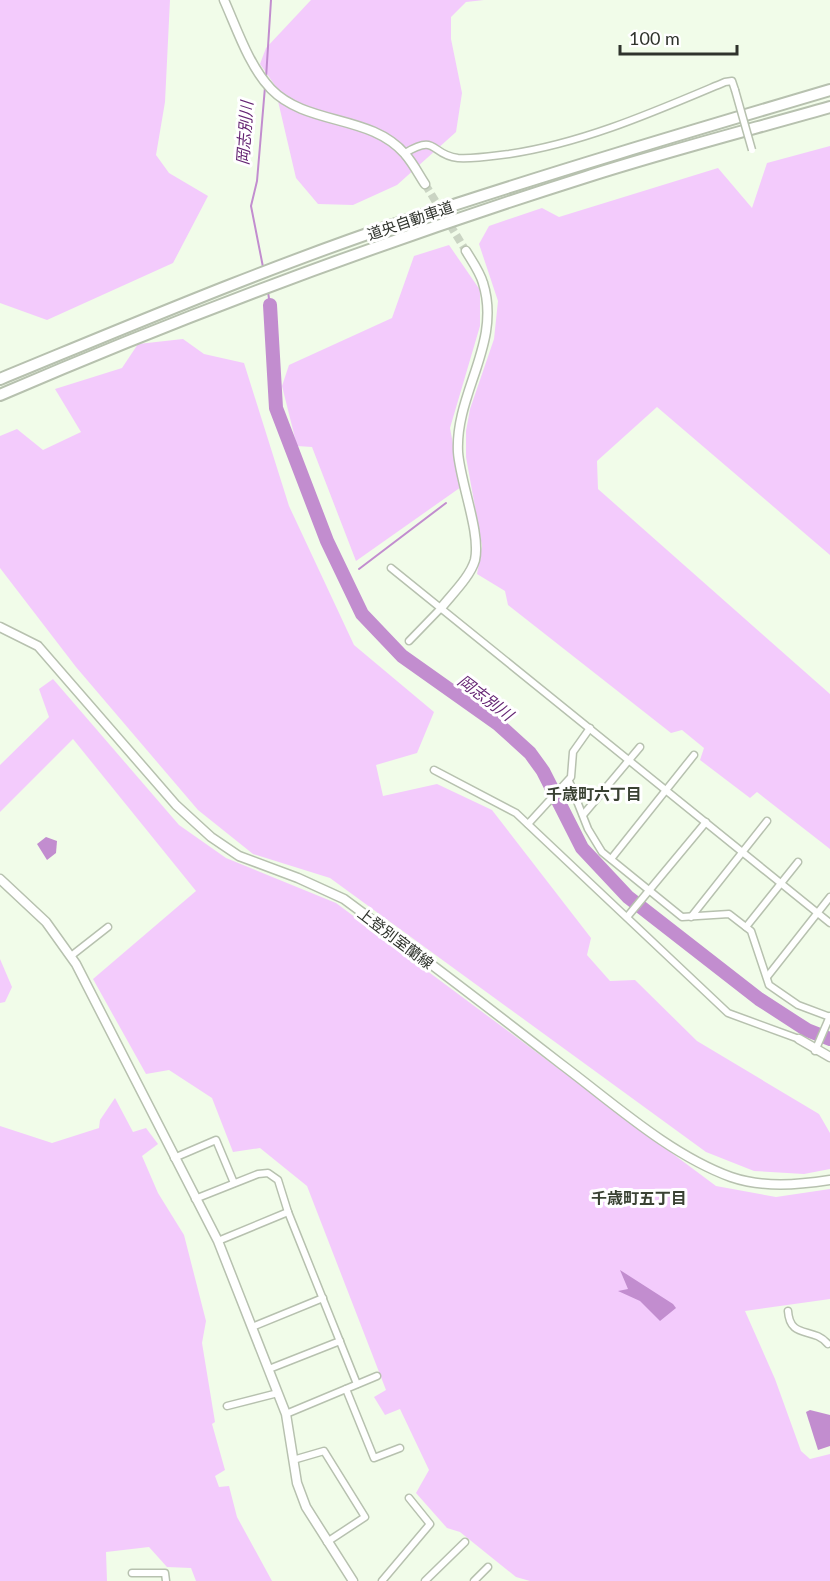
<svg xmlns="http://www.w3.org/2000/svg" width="830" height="1581" font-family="Lato,'Noto Sans JP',sans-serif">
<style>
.green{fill:#f3cbfc}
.water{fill:#c28dcf}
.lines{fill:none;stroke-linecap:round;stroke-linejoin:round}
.stream{stroke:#c28dcf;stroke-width:2}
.river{stroke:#c28dcf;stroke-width:14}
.secondary-tunnel{stroke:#cad4c3;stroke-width:8;stroke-dasharray:8 4;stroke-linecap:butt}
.street-casing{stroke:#b7c1af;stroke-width:9}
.secondary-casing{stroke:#b7c1af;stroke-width:11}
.highway-casing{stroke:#b7c1af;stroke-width:14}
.street{stroke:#fff;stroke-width:6}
.secondary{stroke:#fff;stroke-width:8}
.highway{stroke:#fff;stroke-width:10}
.street-bridge-casing{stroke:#b7c1af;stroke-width:9;stroke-linecap:butt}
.street-bridge{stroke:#fff;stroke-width:6}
.labels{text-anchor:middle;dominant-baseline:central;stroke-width:6;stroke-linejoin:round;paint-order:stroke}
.street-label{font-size:15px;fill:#2f332c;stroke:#fff}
.water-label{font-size:16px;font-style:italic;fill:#652573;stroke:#fff}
.neighbourhood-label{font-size:16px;font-weight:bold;fill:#3a4233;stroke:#fff}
</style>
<rect width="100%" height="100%" fill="#f1fce9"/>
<g class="green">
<path d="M0,0h170l-5,102 -9,53 13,18 39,23 -35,67 -126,57 -47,-17z"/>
<path d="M311,0h173l-18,2 -15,15v22l11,54 -6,39 -59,53 -44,20 -35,-1 -22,-26 -22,-94 -14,-20 6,-16z"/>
<path d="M830,146v409l-173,-148 -60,54 1,28 232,205v155l-73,-57 -7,6 -50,-38 4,-12 -22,-18 -11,3 -163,-128 -3,-14 -28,-17 5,-28 -16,-89v-26l4,-22 24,-70 4,-38 -19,-57 10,-18 53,-18 17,9 159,-49 34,40 15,-45z"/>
<path d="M449,245l31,45v36l-30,102 11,59 -105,74 -44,-114 -15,-1 -15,-60 7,-21 103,-47 22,-62z"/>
<path d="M183,339l21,15 40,9 45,143 65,139 80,67 -17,41 -41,12 7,31 54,-12 55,26 99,128 -4,17 23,26 25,-1 62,61 122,73 11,19v36l-26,5 -50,-3 -48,-19 -376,-274 -77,-24 -55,-44 -122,-143 -76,-99v-132l17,-7 26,21 38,-18 -26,-43 67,-21 16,-24z"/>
<path d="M53,679l126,146 47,33 110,45 380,283 60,11 54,-8v110l-85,12 30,68 26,72 9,8 20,-5v127h-300l-14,-4 -56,-45 -13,-4 -31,-35 13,-23 -29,-61 -15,6 -11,-18 12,-7 -79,-204 -47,-38 -27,4 -21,-54 -43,-28 -23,4 -53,-95 103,-88 -123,-152 -73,73v-47l49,-48 -10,-28z"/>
<path d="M0,959l12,28 -7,15 -5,1z"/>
<path d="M115,1098l18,34 13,-4 12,16 -16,12 16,37 26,42 22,86 -4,22 13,79 -3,2 13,46 -10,6 4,11 10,-1 8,31 35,64h-76l-5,-13 -24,-1 -18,-20 -43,5 1,29h-107v-455l52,17 47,-15 1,-8z"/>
</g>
<g class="water">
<path d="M46,837l11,4 -1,12 -9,7 -10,-16z"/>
<path d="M620,1270l53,34 3,4 -16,13 -20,-20 -22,-10 10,-2z"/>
<path d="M810,1410l20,5v31l-12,4 -12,-38z"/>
</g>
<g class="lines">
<g class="stream">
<path d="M266,78l5,-78"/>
<path d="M263,267l-12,-61 6,-25 8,-94"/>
<path d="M268,292l2,13"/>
<path d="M359,569l87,-66"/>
</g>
<path class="river" d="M270,305l6,103 51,133 35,73 40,42 96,68 32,29 13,18 39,77 46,49 131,102 48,31 23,9"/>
<path class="secondary-tunnel" d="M425,184l41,67"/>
<defs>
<g id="street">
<path d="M405,153c33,-20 25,2 53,5 17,1 34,-2 51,-4 75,-11 147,-43 216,-72l7,-1 3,9"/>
<path d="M391,568l439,355"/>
<path d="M409,641l32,-33"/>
<path d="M434,770l82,43 212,200 71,26"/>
<path d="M569,781l19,48 14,23 80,65 47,-3 22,17 18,54 29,20 32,12"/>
<path d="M583,815l57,-68"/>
<path d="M528,824l43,-47 2,-25 17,-24"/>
<path d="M611,859l83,-104"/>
<path d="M627,917l79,-95"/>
<path d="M691,917l76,-96"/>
<path d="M746,927l52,-65"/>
<path d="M71,956l37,-29"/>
<path d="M767,977l63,-80"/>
<path d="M815,1051l15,-35"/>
<path d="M174,1158l42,-18 18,43"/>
<path d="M195,1199l63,-25 10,-1 10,7 10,32 69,172"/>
<path d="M218,1241l70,-29"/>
<path d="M788,1311c2,29 25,15 40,33"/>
<path d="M252,1327l71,-29"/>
<path d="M269,1369l71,-28"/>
<path d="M346,1389l28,69 26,-10"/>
<path d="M227,1406l51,-13"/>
<path d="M286,1414l91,-38"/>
<path d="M293,1460l31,-9 41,66 -38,25"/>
<path d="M132,1573h33l1,8"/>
<path d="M382,1581l48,-57 -21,-26"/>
<path d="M425,1581l40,-39"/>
<path d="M474,1581l14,-14"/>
</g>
<g id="secondary">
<path d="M224,0c13,29 25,66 47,89 36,37 100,25 134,65 8,9 14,21 20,30"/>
<path d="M441,608c11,-14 29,-31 34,-48 6,-27 -15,-78 -17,-108 -3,-59 44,-109 25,-169 -3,-11 -11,-22 -17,-32"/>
<path d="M0,627l38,19 138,159 35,32 28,19 59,22 46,21c73,54 145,109 217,165 52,39 109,91 170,113 32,11 67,8 99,3"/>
<path d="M0,879l46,43 30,42 142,277 68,173 11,69 9,24 47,74"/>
<path d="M799,1039l31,18"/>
</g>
<g id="highway">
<path d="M0,379c134,-55 268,-112 405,-158 141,-47 283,-89 425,-131"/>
<path d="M0,395c192,-83 387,-155 586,-218 81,-26 163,-47 244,-70"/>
</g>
</defs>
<use href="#street" class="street-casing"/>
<use href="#secondary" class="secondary-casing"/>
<use href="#highway" class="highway-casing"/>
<use href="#street" class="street"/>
<use href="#secondary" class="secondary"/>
<use href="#highway" class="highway"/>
<defs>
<path id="street-bridge" d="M735,90l17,60"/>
</defs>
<use href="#street-bridge" class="street-bridge-casing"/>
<use href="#street-bridge" class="street-bridge"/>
</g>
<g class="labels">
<g class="street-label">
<text transform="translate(410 220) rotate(-19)">道央自動車道</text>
<text transform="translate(396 938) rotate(37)">上登別室蘭線</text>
</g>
<g class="water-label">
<text transform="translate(244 133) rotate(-86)">岡志別川</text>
<text transform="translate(486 697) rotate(37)">岡志別川</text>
</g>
<g class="neighbourhood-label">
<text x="594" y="793">千歳町六丁目</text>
<text x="639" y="1197">千歳町五丁目</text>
</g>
</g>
<path d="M620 45v9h117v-9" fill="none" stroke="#2f332c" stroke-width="3"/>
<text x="629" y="45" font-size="18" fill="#2f332c" stroke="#ffffff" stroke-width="4.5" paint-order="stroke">100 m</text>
</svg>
